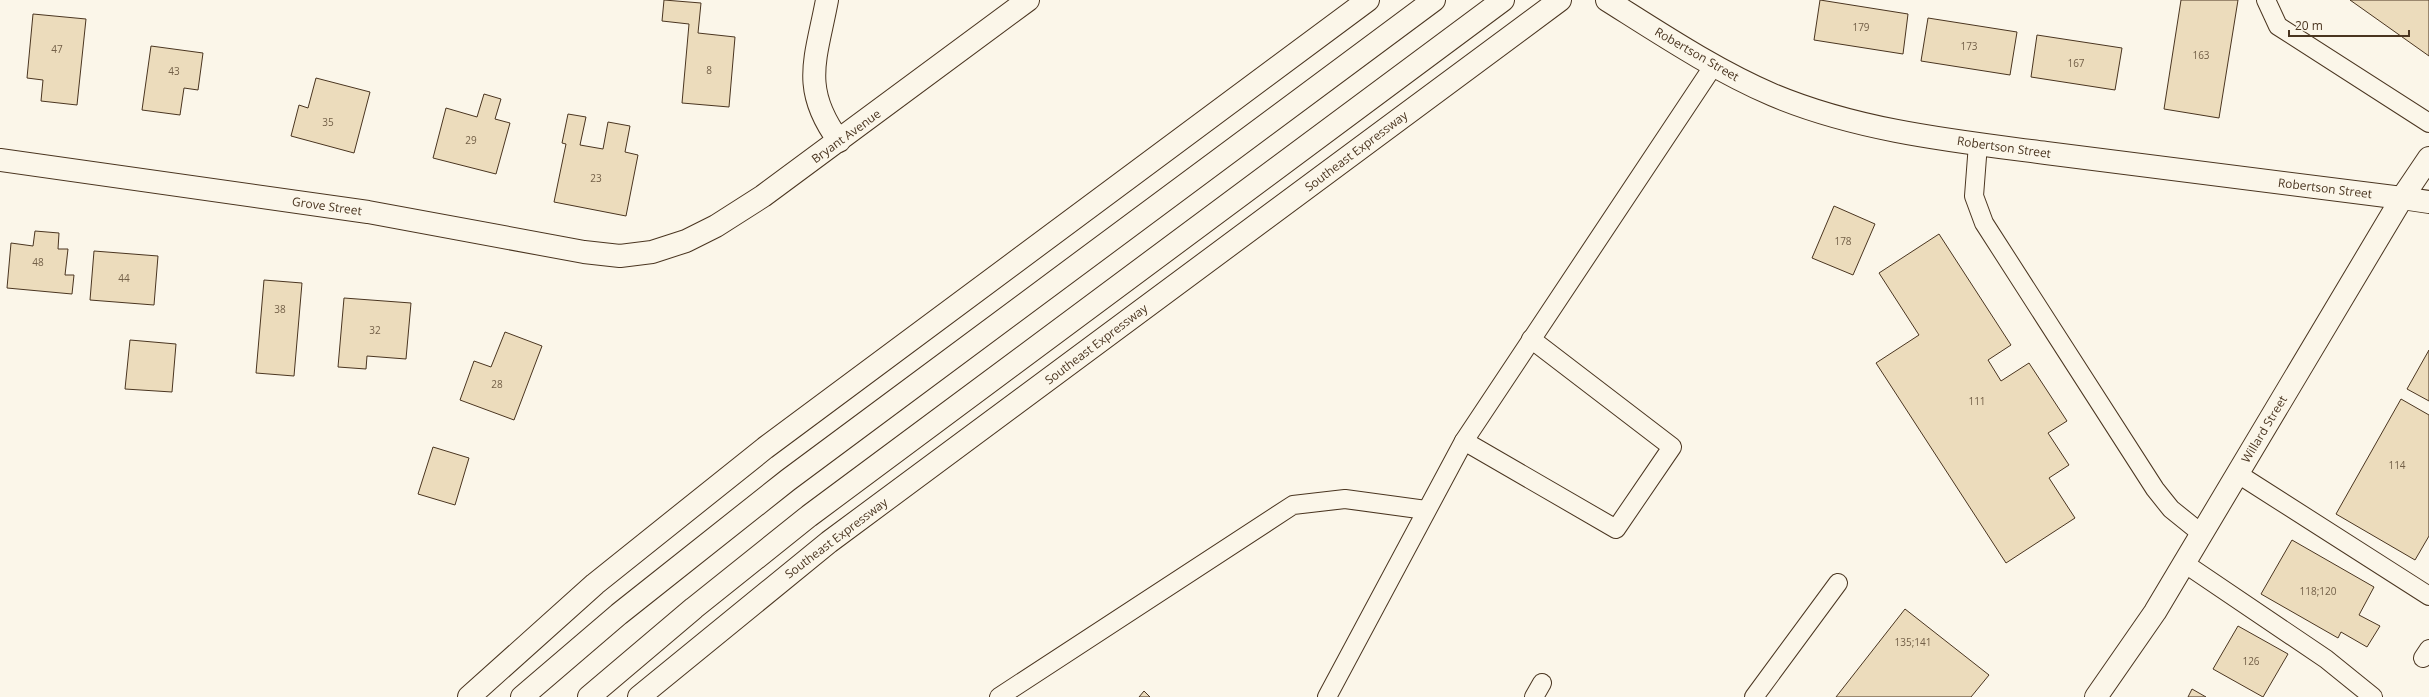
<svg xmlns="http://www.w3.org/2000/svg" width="2429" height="697" font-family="'Open Sans',sans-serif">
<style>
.building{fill:#ecdcbc;stroke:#4a3520}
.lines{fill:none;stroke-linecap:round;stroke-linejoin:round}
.service-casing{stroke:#4a3520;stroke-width:20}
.minor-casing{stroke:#4a3520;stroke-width:24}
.tertiary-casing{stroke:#4a3520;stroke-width:24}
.secondary-casing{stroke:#4a3520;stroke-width:24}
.motorway-casing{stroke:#4a3520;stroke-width:24}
.service{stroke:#fbf6e9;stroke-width:18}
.minor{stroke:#fbf6e9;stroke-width:22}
.tertiary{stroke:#fbf6e9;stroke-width:22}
.secondary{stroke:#fbf6e9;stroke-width:22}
.motorway{stroke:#fbf6e9;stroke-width:22}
.labels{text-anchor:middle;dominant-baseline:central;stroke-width:3;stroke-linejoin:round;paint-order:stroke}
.number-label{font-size:10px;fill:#725f47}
.street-label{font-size:12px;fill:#4a3520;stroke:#fbf6e9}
</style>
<rect width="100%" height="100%" fill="#fbf6e9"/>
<g class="building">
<path d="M664,0l37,3 -3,30 37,4 -6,70 -47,-4 7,-79 -27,-3z"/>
<path d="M1820,0l88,14 -5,40 -89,-14z"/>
<path d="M2181,0h57l-19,118 -55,-9z"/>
<path d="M2350,0h79v56z"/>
<path d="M33,14l53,5 -9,86 -36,-4 2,-21 -16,-2z"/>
<path d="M1928,18l89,14 -7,43 -89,-14z"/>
<path d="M2037,35l85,13 -7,42 -84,-13z"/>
<path d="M151,46l52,7 -5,37 -14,-2 -4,27 -38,-5z"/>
<path d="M316,78l54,14 -16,61 -63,-17 8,-31 9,3z"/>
<path d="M484,94l17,5 -6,20 15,4 -14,51 -63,-16 13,-50 31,9z"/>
<path d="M568,114l18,3 -6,28 23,4 5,-27 22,4 -5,26 13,3 -12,61 -72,-14 12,-58 -4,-1z"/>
<path d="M1834,206l41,18 -22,51 -41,-17z"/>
<path d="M35,231l24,2 -1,16h10l-3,26h9l-2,19 -65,-6 4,-45 22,3z"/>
<path d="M1939,234l72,111 -23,15 13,21 28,-18 38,58 -19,12 21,32 -20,13 26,40 -69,45 -130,-200 43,-28 -40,-62z"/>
<path d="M94,251l64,5 -4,49 -64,-5z"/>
<path d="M264,280l38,3 -8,93 -38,-3z"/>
<path d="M344,298l67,5 -5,56 -39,-3 -1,13 -28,-2z"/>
<path d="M505,332l37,14 -28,74 -54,-20 14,-39 17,6z"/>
<path d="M130,340l46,4 -4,48 -47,-3z"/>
<path d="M2429,350v51l-22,-12z"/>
<path d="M2401,399l28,16v121l-14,24 -79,-46z"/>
<path d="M433,447l36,11 -14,47 -37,-11z"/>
<path d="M2292,540l82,47 -15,28 21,11 -13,21 -26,-15 -3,6 -77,-44z"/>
<path d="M1905,609l84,66 -18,22h-135z"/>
<path d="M2238,626l50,28 -25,43 -50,-28z"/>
<path d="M2192,689l14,8h-18z"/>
<path d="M1144,691l6,6h-11z"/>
</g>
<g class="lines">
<defs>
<g id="service">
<path d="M2266,0l12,26 151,97"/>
<path d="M1978,144l-4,52 10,27 171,266 16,20 31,25"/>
<path d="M1464,441l152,88 56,-82 -141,-108"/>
<path d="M2238,474l191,122"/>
<path d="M2184,563l142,96 47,38"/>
<path d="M2423,658l6,-9"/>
<path d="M999,697l294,-192 52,-6 81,11"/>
<path d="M1327,697l137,-256 250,-376"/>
<path d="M1534,697l8,-14"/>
<path d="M1754,697l84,-114"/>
</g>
<path id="minor" d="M827,0c-11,59 -27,88 12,141"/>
<g id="tertiary">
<path d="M0,160l368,52 216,40 36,4 32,-4 34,-11 30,-15 47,-30 265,-196"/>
<path d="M2402,198l27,4"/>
</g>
<g id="secondary">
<path d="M1607,0c54,34 108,70 166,95 86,36 181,46 273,58 118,16 237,30 356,45"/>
<path d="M2096,697l59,-85 247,-414 27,-40"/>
</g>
<g id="motorway">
<path d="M469,697l126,-113 170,-136 603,-448"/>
<path d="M522,697l97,-83 169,-134 646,-480"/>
<path d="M589,697l105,-89 115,-92 694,-516"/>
<path d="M639,697l190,-155 731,-542"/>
</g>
</defs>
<use href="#service" class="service-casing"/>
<use href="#minor" class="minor-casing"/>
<use href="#tertiary" class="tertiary-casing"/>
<use href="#secondary" class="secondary-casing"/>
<use href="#motorway" class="motorway-casing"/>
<use href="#service" class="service"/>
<use href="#minor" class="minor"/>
<use href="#tertiary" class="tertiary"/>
<use href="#secondary" class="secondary"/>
<use href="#motorway" class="motorway"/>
</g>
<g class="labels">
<g class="number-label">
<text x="1861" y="27">179</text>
<text x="1969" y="46">173</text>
<text x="57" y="49">47</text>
<text x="2201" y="55">163</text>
<text x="2076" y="63">167</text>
<text x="709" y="70">8</text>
<text x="174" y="71">43</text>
<text x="328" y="122">35</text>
<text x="471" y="140">29</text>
<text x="596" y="178">23</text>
<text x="1843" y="241">178</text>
<text x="38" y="262">48</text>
<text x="124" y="278">44</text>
<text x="280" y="309">38</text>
<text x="375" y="330">32</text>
<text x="497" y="384">28</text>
<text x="1977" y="401">111</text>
<text x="2397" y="465">114</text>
<text x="2318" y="591">118;120</text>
<text x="1913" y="642">135;141</text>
<text x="2251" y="661">126</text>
</g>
<g class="street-label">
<text transform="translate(1697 54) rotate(30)">Robertson Street</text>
<text transform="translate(846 136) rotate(-36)">Bryant Avenue</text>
<text transform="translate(2004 147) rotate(8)">Robertson Street</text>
<text transform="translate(1356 151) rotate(-37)">Southeast Expressway</text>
<text transform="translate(2325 188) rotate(7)">Robertson Street</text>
<text transform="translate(327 206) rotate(8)">Grove Street</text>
<text transform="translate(1096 344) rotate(-37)">Southeast Expressway</text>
<text transform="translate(2264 429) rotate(-59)">Willard Street</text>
<text transform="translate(836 538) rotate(-37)">Southeast Expressway</text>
</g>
</g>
<path d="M2289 30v6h120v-6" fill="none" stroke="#4a3520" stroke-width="2"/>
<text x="2295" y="30" font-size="12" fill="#4a3520" stroke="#fbf6e9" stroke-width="3" paint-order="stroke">20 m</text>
</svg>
